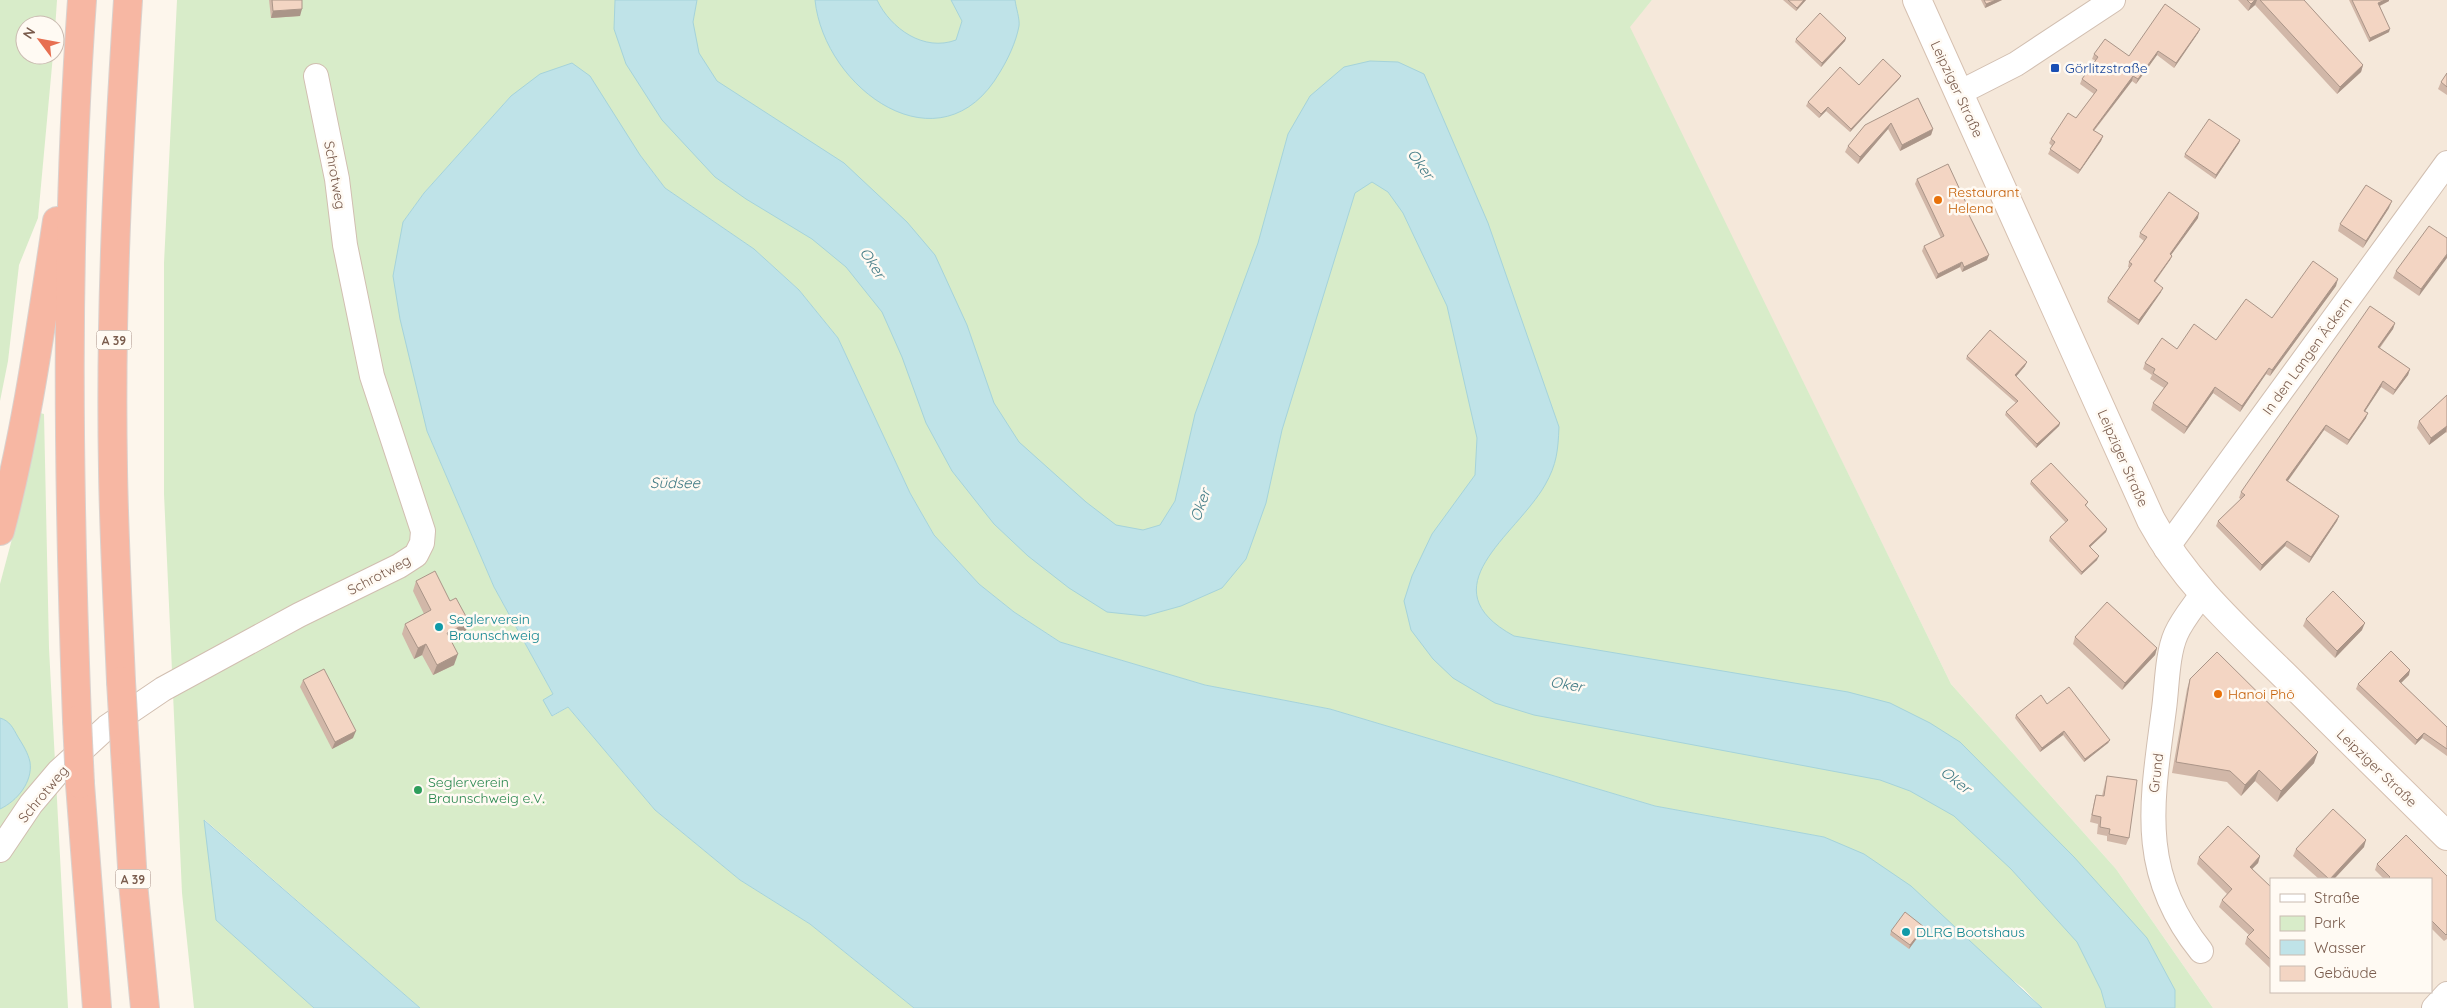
<svg xmlns="http://www.w3.org/2000/svg" width="2447" height="1008" font-family="Quicksand,sans-serif">
<style>
.residential{fill:#f5e8da;fill-rule:evenodd}
.green{fill:#d8ecc9}
.water{fill:#bfe3e8;stroke:#a5d3da}
.lines{fill:none;stroke-linecap:round;stroke-linejoin:round}
.street-casing{stroke:#d1beb0;stroke-width:26}
.secondary-casing{stroke:#d6c0b0;stroke-width:30}
.highway-casing{stroke:#dad1cd;stroke-width:30}
.street{stroke:#fff;stroke-width:24}
.secondary{stroke:#fff;stroke-width:28}
.highway{stroke:#f7b7a3;stroke-width:28}
.highway-bridge-casing{stroke:#dad1cd;stroke-width:30;stroke-linecap:butt}
.highway-bridge{stroke:#f7b7a3;stroke-width:28}
.wall{fill:#d1b7a8}
.shaded-wall{fill:#aa9588}
.building{fill:#f3d5c3;stroke:#aa9588}
.transit-dot{fill:#1a4fb4;stroke:#fffaf3;stroke-width:2}
.food-dot{fill:#e8710a;stroke:#fffaf3;stroke-width:2}
.culture-dot{fill:#0f9aa8;stroke:#fffaf3;stroke-width:2}
.leisure-dot{fill:#2e9e5b;stroke:#fffaf3;stroke-width:2}
.labels{text-anchor:middle;dominant-baseline:central;stroke-width:5;stroke-linejoin:round;paint-order:stroke}
.shield{fill:#fffaf3;stroke:#a28b7f;stroke-width:1}
.shield-label{font-size:12px;font-weight:bold;fill:#7a5c4d}
.transit-label{font-size:14px;fill:#164399;stroke:#fffaf3;text-anchor:start}
.street-label{font-size:14px;fill:#7a5c4d;stroke:#fffaf3}
.food-label{font-size:14px;fill:#c56008;stroke:#fffaf3;text-anchor:start}
.culture-label{font-size:14px;fill:#0d838f;stroke:#fffaf3;text-anchor:start}
.leisure-label{font-size:14px;fill:#27864d;stroke:#fffaf3;text-anchor:start}
.water-label{font-size:15px;font-style:italic;fill:#437c86;stroke:#fffaf3}
</style>
<rect width="100%" height="100%" fill="#fdf6ec"/>
<path class="residential" d="M1652,0h795v1008h-234l-97,-139 -165,-185 -322,-657zM2271,879h160v113h-160z"/>
<g class="green">
<path d="M0,0h57l-2,30v-5h-30v30h28l-15,163 -19,47 -11,96 -8,40z"/>
<path d="M177,0h1475l-22,27 321,657 165,185 97,139h-171l-19,-20 -199,-151 -169,-31 -325,-97 -125,-24 -145,-43 -46,-30 -35,-28 -45,-49 -24,-42 -72,-155 -39,-48 -45,-41 -89,-61 -25,-33 -129,-59 -87,97 -21,29 24,209 67,156 59,107v22l15,-9 87,103 85,70 70,44 104,84h-494l-215,-188 11,100 98,88h-120l-12,-115 -18,-399v-231z"/>
<path d="M40,413l4,1 5,234 19,360h-68v-424l24,-90z"/>
</g>
<g class="water">
<path d="M615,0h82l-4,22 6,31 18,28 127,82 63,59 28,33 32,70 27,78 25,39 67,60 30,23 27,5 17,-5 15,-24 20,-87 63,-171 30,-109 22,-38 34,-29 26,-6 28,1 26,12 64,149 71,204c-1,23 -2,37 -14,58 -29,51 -119,103 -31,151l334,56 42,11 40,20 30,19 114,115 73,81 28,52v18h-69l-5,-18 -24,-48 -66,-73 -57,-53 -44,-25 -30,-11 -346,-65 -39,-12 -42,-25 -20,-19 -22,-29 -7,-29 8,-25 20,-42 43,-59 2,-37 -30,-132 -44,-93 -15,-21 -16,-10 -17,11 -73,237 -16,73 -20,56 -24,29 -41,18 -36,10 -38,-4 -38,-24 -41,-32 -34,-32 -42,-53 -26,-48 -24,-66 -20,-45 -36,-45 -34,-28 -66,-40 -31,-22 -53,-57 -36,-56 -12,-35z"/>
<path d="M815,0h62c14,29 47,52 79,40l6,-19 -11,-21h64c1,8 5,19 4,26 -3,16 -11,33 -19,46 -59,102 -176,17 -185,-72z"/>
<path d="M572,63l18,13 50,79 25,33 89,61 45,41 39,48 72,155 24,42 45,49 35,28 46,30 145,43 125,24 325,97 169,31 40,17 47,32 131,122h-1128l-104,-84 -70,-44 -85,-70 -87,-103 -16,9 -9,-16 10,-6 -59,-107 -67,-156 -27,-112 -7,-43 10,-54 21,-29 87,-97 29,-22z"/>
<path d="M0,718c10,3 13,10 18,19 5,8 10,16 12,25 3,20 -13,39 -30,47z"/>
<path d="M204,820l216,188h-106l-98,-88z"/>
</g>
<g class="lines">
<defs>
<g id="street">
<path d="M1959,93l57,-29 97,-64"/>
<path d="M2166,549l281,-386"/>
<path d="M0,850l31,-46 28,-33 48,-44 56,-38 136,-74 100,-49 17,-11 6,-12 1,-12 -51,-155 -27,-131 -8,-66 -21,-103"/>
<path d="M2201,951c-64,-79 -49,-150 -37,-242 3,-22 3,-55 12,-75 6,-14 18,-28 27,-41"/>
<path d="M2434,1008l13,-14"/>
</g>
<path id="secondary" d="M1917,0l234,520c33,61 84,107 133,155 54,54 109,108 163,161"/>
<g id="highway">
<path d="M0,531c27,-102 41,-206 57,-310"/>
<path d="M121,681c-3,-71 -7,-142 -8,-212 -3,-156 5,-313 15,-469"/>
<path d="M77,720c-9,-240 -12,-480 5,-720"/>
<path d="M125,750l8,133 12,125"/>
<path d="M80,784l17,224"/>
</g>
</defs>
<use href="#street" class="street-casing"/>
<use href="#secondary" class="secondary-casing"/>
<use href="#highway" class="highway-casing"/>
<use href="#street" class="street"/>
<use href="#secondary" class="secondary"/>
<use href="#highway" class="highway"/>
<defs>
<g id="highway-bridge">
<path d="M121,681l4,69"/>
<path d="M77,720l3,64"/>
</g>
</defs>
<use href="#highway-bridge" class="highway-bridge-casing"/>
<use href="#highway-bridge" class="highway-bridge"/>
</g>
<g class="wall">
<path d="M269,0h33l-2,16 -29,2z"/>
<path d="M1783,0h23l-10,11z"/>
<path d="M1981,0h21l-17,8z"/>
<path d="M2238,0h66l59,65 -2,7 -24,22 -82,-89 -7,6z"/>
<path d="M2349,0h40v1l-9,5 9,26 -20,10z"/>
<path d="M2200,29l-2,4 -24,35 -17,-13 -21,29 -4,-3 -38,50 9,5 -2,5 -23,33 -30,-20 4,-8 -3,-3 2,-4 25,-21 18,-24 -14,-10 2,-5 14,-18 -4,-2 2,-5 35,2z"/>
<path d="M1846,38l-1,3 -24,26 -26,-25 1,-3z"/>
<path d="M2447,73v22l-9,-6 3,-7z"/>
<path d="M1901,76l-2,3 -49,53 -24,-21 -7,7 -13,-12 2,-4 51,-17z"/>
<path d="M1918,98l15,31 -2,6 -31,16 -12,-22 -30,35 -13,-12 3,-6z"/>
<path d="M2240,140l-1,3 -24,36 -31,-22 1,-3z"/>
<path d="M1917,179l50,26 -1,4 21,51 -25,12 -2,-5 -24,12 -14,-28 2,-5 17,-8 -26,-54z"/>
<path d="M2389,208l-26,40 -25,-17 2,-7z"/>
<path d="M2198,218l-27,37 1,1 -2,4 -15,22 6,10 -23,33 -31,-23 1,-4 22,-30 -2,-1 1,-5 15,-21 -5,-4 1,-4z"/>
<path d="M2447,238l-28,58 -26,-18 3,-7z"/>
<path d="M2336,286l-66,90 -4,-2 -26,38 -27,-19 -29,41 -33,-24 2,-7 11,-15 -14,-9 2,-4 -9,-6 2,-6 32,-14 39,-9 56,-22z"/>
<path d="M2395,323l-2,6 -13,19 30,21 -2,6 -15,20 -12,-8 -16,24 1,7 -19,27 -23,-15 -36,51 51,35 -2,5 -28,42 -24,-17 -25,25 -44,-45 2,-5 23,-22 -2,-1 2,-6z"/>
<path d="M1967,356l58,10 -9,10 44,47 -1,3 -23,22 -31,-33 1,-3 10,-9 -50,-44z"/>
<path d="M2447,395v38l-1,-1 -17,13 -12,-17 2,-7z"/>
<path d="M2031,481l57,21 -2,4 21,23 -1,3 -16,15 7,13 -16,15 -32,-34 1,-4 16,-14 -36,-39z"/>
<path d="M416,581l49,52 -14,7 3,25 -21,10 -11,-20 -8,4 -12,-25 3,-10 19,-10 -11,-23z"/>
<path d="M2306,619l56,11 -27,28 -32,-32z"/>
<path d="M2075,637l82,11 -2,7 -33,35 -49,-46z"/>
<path d="M2409,675l-8,8 46,44v29l-25,-18 -7,7 -59,-56 2,-5z"/>
<path d="M2190,679l124,84 -37,39 -22,-21 -14,15 -14,-14 -55,-9 15,-84z"/>
<path d="M303,680l50,58 -21,11 -32,-62z"/>
<path d="M2047,704l63,36 -2,3 -24,19 -21,-27 -23,17 -25,-34 1,-3z"/>
<path d="M2107,776l22,62 -3,7 -19,-4v-5l-10,-2 1,-10 -8,-2 4,-20 2,-7 6,1 3,-13z"/>
<path d="M2364,847l-30,32h-15l-26,-23 3,-7z"/>
<path d="M2260,856l-2,7 -6,6 19,18v82l-26,-25 2,-7 2,-2 -30,-28 3,-7 5,-6 -30,-30 2,-7z"/>
<path d="M2377,864l70,12v63l-3,2 -13,-13v-49h-47l-9,-9z"/>
<path d="M1924,927l-1,3 -14,19 -19,-14 1,-4z"/>
</g>
<g class="shaded-wall">
<path d="M1804,0h2l-10,11 1,-3z"/>
<path d="M1996,0h6l-17,8 1,-4z"/>
<path d="M2255,0h2l-2,5 -7,6 3,-7z"/>
<path d="M2385,0h4v1l-12,6 1,-4z"/>
<path d="M302,9l-2,7 -29,2 2,-7z"/>
<path d="M2200,29l-2,4 -24,35 2,-5z"/>
<path d="M2390,29l-1,3 -20,10 1,-4z"/>
<path d="M1846,38l-1,3 -24,26 1,-4z"/>
<path d="M2158,51l-1,4 -21,29 2,-5z"/>
<path d="M2363,65l-2,7 -24,22 3,-7z"/>
<path d="M1901,76l-2,3 -49,53 1,-3z"/>
<path d="M2133,76l-1,5 -41,53 2,-4z"/>
<path d="M1828,107l-2,4 -7,7 2,-4z"/>
<path d="M1891,123l-3,6 -30,35 2,-7z"/>
<path d="M1933,129l-2,6 -31,16 2,-6z"/>
<path d="M2103,136l-2,5 -23,33 2,-4z"/>
<path d="M2240,140l-1,3 -24,36 1,-4z"/>
<path d="M2392,201l-3,7 -26,40 3,-7z"/>
<path d="M2199,213l-1,5 -30,41 2,-5z"/>
<path d="M2447,254v4l-28,38 2,-7z"/>
<path d="M1989,255l-2,5 -25,12 2,-5z"/>
<path d="M2172,256l-2,4 -18,25 2,-4z"/>
<path d="M1962,262l-2,5 -24,12 2,-5z"/>
<path d="M2338,279l-2,7 -66,90 2,-6z"/>
<path d="M2163,288l-2,4 -23,33 1,-5z"/>
<path d="M2395,323l-2,6 -17,23 2,-5z"/>
<path d="M2027,362l-2,4 -11,13 1,-4z"/>
<path d="M2269,368l-3,6 -26,38 2,-6z"/>
<path d="M2410,369l-2,6 -15,20 2,-5z"/>
<path d="M2383,381l-2,6 -19,29 2,-5z"/>
<path d="M2215,387l-2,6 -29,41 3,-7z"/>
<path d="M2368,413l-2,5 -19,27 2,-5z"/>
<path d="M2060,423l-1,3 -23,22 1,-4z"/>
<path d="M2326,425l-2,5 -40,56 2,-6z"/>
<path d="M2447,426l-1,6 -17,13 2,-7z"/>
<path d="M2339,516l-2,5 -28,42 2,-6z"/>
<path d="M2107,529l-1,3 -18,17 1,-3z"/>
<path d="M2287,541l-2,5 -25,25 2,-6z"/>
<path d="M2099,556l-2,4 -16,15 1,-3z"/>
<path d="M469,622l-4,11 -22,11 4,-11z"/>
<path d="M2365,623l-3,7 -27,28 2,-7z"/>
<path d="M426,644l-4,11 -8,4 4,-11z"/>
<path d="M2157,648l-2,7 -33,35 3,-7z"/>
<path d="M458,654l-4,11 -21,10 4,-10z"/>
<path d="M2410,670l-1,5 -11,11 1,-5z"/>
<path d="M356,731l-3,7 -21,11 3,-7z"/>
<path d="M2064,731l-1,4 -23,17 2,-4z"/>
<path d="M2424,733l-2,5 -7,7 2,-5z"/>
<path d="M2110,740l-2,3 -24,19 1,-3z"/>
<path d="M2318,752l-4,11 -37,39 4,-11z"/>
<path d="M2259,770l-4,11 -14,15 4,-11z"/>
<path d="M2366,840l-2,7 -30,32h-4z"/>
<path d="M2260,856l-2,7 -11,11 3,-7z"/>
<path d="M1924,927l-1,3 -14,19 1,-4z"/>
</g>
<g class="building">
<path d="M272,0h30v9l-29,2z"/>
<path d="M1788,0h16l-7,8z"/>
<path d="M1984,0h12l-10,4z"/>
<path d="M2247,0h8l-4,4z"/>
<path d="M2260,0h44l59,65 -23,22z"/>
<path d="M2352,0h33l-7,3 12,26 -20,9z"/>
<path d="M2165,4l35,25 -24,34 -18,-12 -20,28 -5,-3 -40,54 10,6 -23,34 -30,-21 5,-7 -4,-3 17,-26 8,5 21,-28 -15,-11 16,-22 -4,-3 11,-15 24,17z"/>
<path d="M1820,13l26,25 -24,25 -26,-24z"/>
<path d="M1883,59l18,17 -50,53 -23,-22 -7,7 -13,-12 32,-35 19,18z"/>
<path d="M2447,73v14l-6,-5z"/>
<path d="M1918,98l15,31 -31,16 -11,-22 -31,34 -12,-11 17,-21z"/>
<path d="M2209,119l31,21 -24,35 -31,-21z"/>
<path d="M1948,164l19,41 -2,2 24,48 -25,12 -2,-5 -24,12 -14,-28 20,-10 -27,-57z"/>
<path d="M2366,185l26,16 -26,40 -26,-17z"/>
<path d="M2169,192l30,21 -29,41 2,2 -18,25 9,7 -24,32 -31,-22 24,-34 -3,-2 18,-25 -7,-4z"/>
<path d="M2429,226l18,12v16l-26,35 -25,-18z"/>
<path d="M2313,261l25,18 -66,91 -3,-2 -27,38 -27,-19 -28,40 -34,-24 15,-20 -15,-10 2,-4 -10,-6 17,-25 15,11 17,-25 22,16 30,-41 26,19z"/>
<path d="M2370,306l25,17 -17,24 32,22 -15,21 -12,-9 -19,30 4,2 -19,27 -23,-15 -40,55 53,36 -28,41 -24,-16 -25,24 -44,-44 27,-26 -4,-3z"/>
<path d="M1990,330l37,32 -12,13 45,48 -23,21 -31,-32 12,-11 -51,-45z"/>
<path d="M2447,395v31l-16,12 -12,-17z"/>
<path d="M2051,463l37,39 -3,3 22,24 -18,17 10,10 -17,16 -32,-35 18,-17 -37,-39z"/>
<path d="M435,571l15,30 6,-3 13,24 -22,11 11,21 -21,11 -11,-21 -8,4 -13,-24 26,-14 -15,-29z"/>
<path d="M2333,591l32,32 -28,28 -31,-32z"/>
<path d="M2107,602l50,46 -32,35 -50,-46z"/>
<path d="M2391,651l19,19 -11,11 48,46v22l-23,-16 -7,7 -59,-56z"/>
<path d="M2217,652l101,100 -37,39 -22,-21 -14,15 -15,-14 -54,-9 14,-83z"/>
<path d="M324,669l32,62 -21,11 -32,-62z"/>
<path d="M2069,687l41,53 -25,19 -21,-28 -22,17 -26,-33 25,-20 6,9z"/>
<path d="M2107,776l30,4 -8,58 -20,-4 1,-5 -10,-2 1,-10 -9,-2 4,-20 8,1z"/>
<path d="M2333,809l33,31 -36,39h-1l-33,-30z"/>
<path d="M2228,826l32,30 -10,11 21,20v73l-24,-23 7,-7 -32,-30 10,-11 -33,-32z"/>
<path d="M2406,835l41,41v58l-1,1 -15,-15v-41h-43l2,-2 -13,-13z"/>
<path d="M1905,912l19,15 -14,18 -19,-14z"/>
</g>
<rect class="transit-dot" x="2050" y="63" width="10" height="10" rx="2.5"/>
<g class="food-dot">
<circle cx="1938" cy="200" r="5"/>
<circle cx="2218" cy="694" r="5"/>
</g>
<g class="culture-dot">
<circle cx="439" cy="627" r="5"/>
<circle cx="1906" cy="932" r="5"/>
</g>
<circle class="leisure-dot" cx="418" cy="790" r="5"/>
<g class="labels">
<g class="shield">
<rect x="96.5" y="330.5" width="35" height="19" rx="4"/>
<rect x="115.5" y="869.5" width="35" height="19" rx="4"/>
</g>
<g class="shield-label">
<text x="114" y="340">A 39</text>
<text x="133" y="879">A 39</text>
</g>
<g class="transit-label">
<text x="2065" y="68">Görlitzstraße</text>
</g>
<g class="street-label">
<text transform="translate(1957 89) rotate(65)">Leipziger Straße</text>
<text transform="translate(335 175) rotate(80)">Schrotweg</text>
<text transform="translate(2307 356) rotate(-54)">In den Langen Äckern</text>
<text transform="translate(2123 458) rotate(66)">Leipziger Straße</text>
<text transform="translate(379 575) rotate(-28)">Schrotweg</text>
<text transform="translate(2377 768) rotate(44)">Leipziger Straße</text>
<text transform="translate(2156 773) rotate(-83)">Grund</text>
<text transform="translate(43 794) rotate(-50)">Schrotweg</text>
</g>
<g class="food-label">
<text x="1948" y="192">Restaurant<tspan x="1948" dy="16">Helena</tspan></text>
<text x="2228" y="694">Hanoi Phô</text>
</g>
<g class="culture-label">
<text x="449" y="619">Seglerverein<tspan x="449" dy="16">Braunschweig</tspan></text>
<text x="1916" y="932">DLRG Bootshaus</text>
</g>
<g class="leisure-label">
<text x="428" y="782">Seglerverein<tspan x="428" dy="16">Braunschweig e.V.</tspan></text>
</g>
<g class="water-label">
<text transform="translate(1421 164) rotate(54)">Oker</text>
<text transform="translate(873 263) rotate(57)">Oker</text>
<text x="675" y="482">Südsee</text>
<text transform="translate(1200 505) rotate(-71)">Oker</text>
<text transform="translate(1567 684) rotate(10)">Oker</text>
<text transform="translate(1956 780) rotate(38)">Oker</text>
</g>
</g>
<rect x="2270" y="878" width="162" height="115" fill="#fffaf3" stroke="#cabbb1"/>
<rect x="2280" y="894" width="25" height="8" fill="#ffffff" stroke="#cabbb1"/>
<text x="2314" y="903" font-size="15" fill="#7a5c4d">Straße</text>
<rect x="2280" y="916" width="25" height="15" fill="#d8ecc9" stroke="#cabbb1"/>
<text x="2314" y="928" font-size="15" fill="#7a5c4d">Park</text>
<rect x="2280" y="940" width="25" height="15" fill="#bfe3e8" stroke="#cabbb1"/>
<text x="2314" y="953" font-size="15" fill="#7a5c4d">Wasser</text>
<rect x="2280" y="966" width="25" height="15" fill="#f3d5c3" stroke="#cabbb1"/>
<text x="2314" y="978" font-size="15" fill="#7a5c4d">Gebäude</text>
<g transform="translate(40 40) rotate(302)"><circle r="24" fill="#fffaf3" stroke="#cabbb1"/>
<path d="M0-4L9 19L0 12L-9 19Z" fill="#e76f51"/>
<text y="-8" font-size="14" font-weight="bold" text-anchor="middle" fill="#7a5c4d">N</text>
</g>
</svg>
